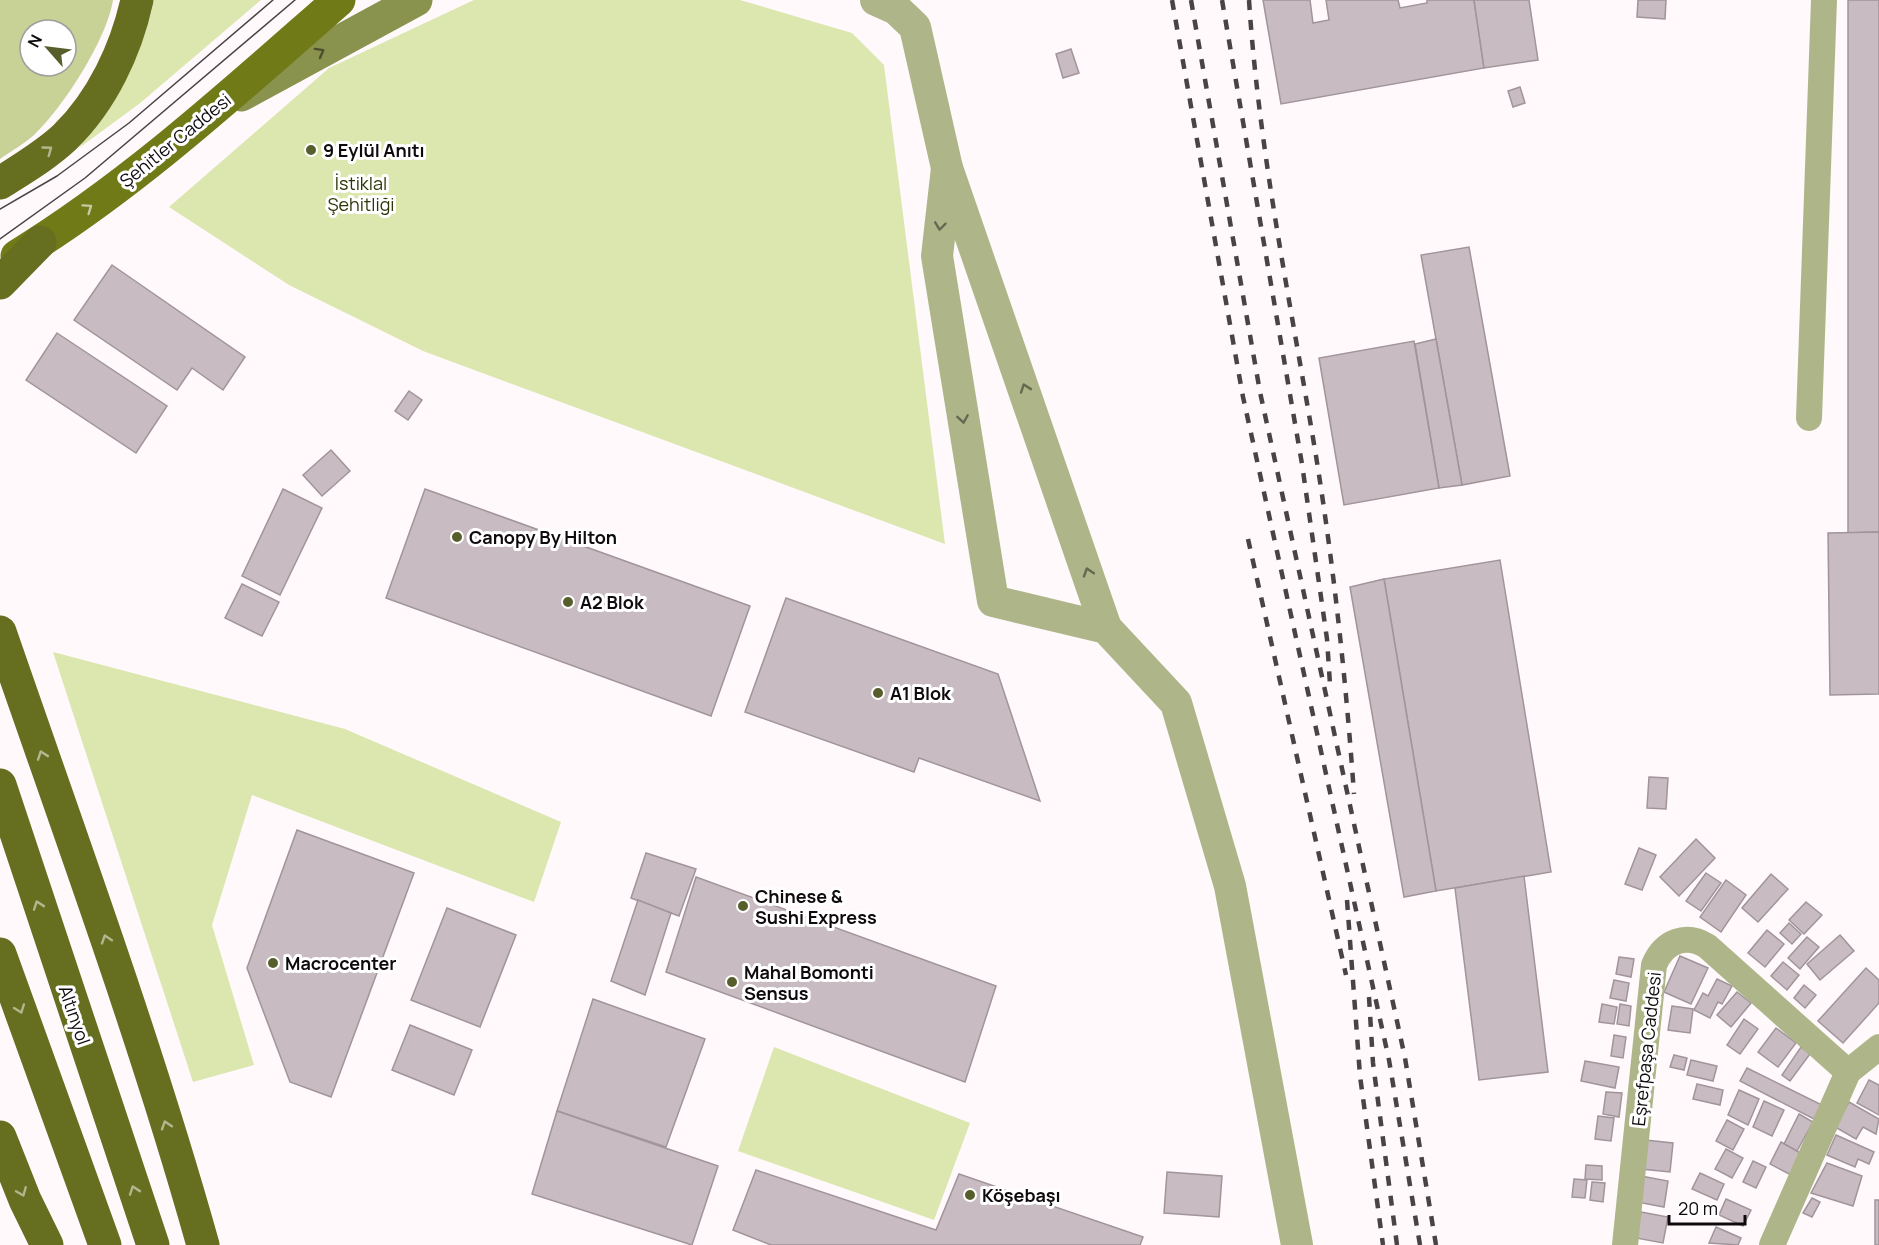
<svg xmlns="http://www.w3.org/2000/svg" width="1879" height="1245" font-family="Manrope,sans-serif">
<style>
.green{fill:#dce6af}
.forest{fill:#c8d297;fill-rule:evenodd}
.building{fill:#c8bbc2;stroke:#a1949b;stroke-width:1.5}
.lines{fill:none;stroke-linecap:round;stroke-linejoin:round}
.minor{stroke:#aeb689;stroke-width:26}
.tertiary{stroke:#aeb689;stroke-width:32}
.secondary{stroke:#8a934e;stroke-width:33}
.primary{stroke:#707a17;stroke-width:33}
.trunk{stroke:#666e1f;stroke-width:33}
.tram{stroke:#484346;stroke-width:1.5}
.rail{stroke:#484346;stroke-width:4.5;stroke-dasharray:10 10;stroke-linecap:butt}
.oneway{stroke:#4c4e2e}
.oneway2{stroke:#b2b68f}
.oneway3{stroke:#c6caa2}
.oneway4{stroke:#666951}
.poi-dot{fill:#575e2c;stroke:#fff;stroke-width:2}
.labels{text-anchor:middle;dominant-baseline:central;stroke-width:6;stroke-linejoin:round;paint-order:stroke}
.street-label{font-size:18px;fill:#0f0a0d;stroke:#fff}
.poi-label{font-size:18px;font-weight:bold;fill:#0f0a0d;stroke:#fff;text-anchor:start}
.park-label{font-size:18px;fill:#303507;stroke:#fff}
</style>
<rect width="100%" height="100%" fill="#fff9fc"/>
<g class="green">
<path d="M154,0h107l-122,104 -60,44c33,-45 64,-93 75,-148z"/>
<path d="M474,0h266l112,33 32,32 61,479 -522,-193 -134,-66 -120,-78 160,-139z"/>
<path d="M53,652l292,77 216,93 -27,80 -282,-107 -40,130 42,140 -61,17z"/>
<path d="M774,1047l196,76 -36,97 -196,-69z"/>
</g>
<path class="forest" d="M0,0h113c-6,39 -50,108 -79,135 -10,9 -23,16 -34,24zM30,30h36v36h-36z"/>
<g class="building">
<path d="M1263,0h47l3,23 16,-3 -3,-20h72l2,8 27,-5v-3h47l10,68 -203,36z"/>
<path d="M1474,0h55l9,60 -54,8z"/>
<path d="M1638,0h28l-1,19 -28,-2z"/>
<path d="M1848,0h31v532l-31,1z"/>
<path d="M1071,49l8,24 -16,5 -7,-24z"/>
<path d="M1520,87l5,16 -12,4 -5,-16z"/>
<path d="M1469,247l41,229 -48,9 -41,-230z"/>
<path d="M112,265l133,92 -22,33 -31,-22 -15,22 -103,-70z"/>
<path d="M57,333l110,73 -31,47 -110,-73z"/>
<path d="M1436,339l26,146 -23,3 -24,-144z"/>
<path d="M1414,341l25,147 -95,17 -25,-147z"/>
<path d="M409,391l13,9 -14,20 -13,-9z"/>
<path d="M331,450l19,21 -28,25 -19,-21z"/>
<path d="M283,489l39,19 -42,87 -38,-19z"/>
<path d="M425,489l325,117 -39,110 -325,-118z"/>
<path d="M1879,532v162l-49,1 -2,-162z"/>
<path d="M1500,560l51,312 -115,19 -52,-312z"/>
<path d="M1384,579l52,312 -32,6 -54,-310z"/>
<path d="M242,584l37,18 -17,34 -37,-18z"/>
<path d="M786,598l212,76 42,127 -121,-43 -5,14 -169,-60z"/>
<path d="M1649,777l19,1 -2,31 -19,-1z"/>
<path d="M297,830l117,43 -83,224 -41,-15 -43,-114z"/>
<path d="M1696,839l19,19 -36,38 -19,-19z"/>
<path d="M1639,848l17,7 -14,35 -17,-6z"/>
<path d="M646,853l50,16 -17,47 -48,-18z"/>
<path d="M1706,873l15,10 -20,28 -15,-10z"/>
<path d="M1771,874l17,15 -30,33 -16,-14z"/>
<path d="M1524,876l24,196 -69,8 -24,-192z"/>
<path d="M696,877l300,109 -31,96 -299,-110z"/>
<path d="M1726,880l20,15 -25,37 -21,-15z"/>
<path d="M638,900l33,13 -26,82 -34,-14z"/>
<path d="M1806,902l16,13 -18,19 -15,-14z"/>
<path d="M447,908l69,27 -36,92 -69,-27z"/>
<path d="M1789,923l12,11 -9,10 -12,-11z"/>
<path d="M1767,930l17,14 -19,23 -17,-14z"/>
<path d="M1840,935l14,16 -34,29 -13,-16z"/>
<path d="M1807,937l12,10 -19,22 -12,-11z"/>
<path d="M1680,956l28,12 -17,36 -27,-12z"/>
<path d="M1619,957l15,2 -3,18 -15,-3z"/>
<path d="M1783,962l16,13 -12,15 -16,-14z"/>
<path d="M1866,968l13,12v23l-36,40 -25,-22z"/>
<path d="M1717,979l15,7 -10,18 -4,-2 -8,16 -16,-8 9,-17 5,3z"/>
<path d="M1614,980l15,3 -3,18 -16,-3z"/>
<path d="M1804,985l12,10 -11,13 -11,-10z"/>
<path d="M1737,992l14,11 -20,24 -14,-12z"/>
<path d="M593,999l112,40 -39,108 -109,-36z"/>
<path d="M1602,1004l15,3 -3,17 -15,-2z"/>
<path d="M1620,1004l11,2 -2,20 -12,-2z"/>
<path d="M1672,1006l21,3 -3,24 -22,-3z"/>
<path d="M1744,1019l14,10 -18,25 -13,-9z"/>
<path d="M410,1025l62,25 -18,45 -62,-25z"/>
<path d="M1776,1028l20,15 -18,24 -20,-15z"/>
<path d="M1614,1035l12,2 -3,21 -12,-2z"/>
<path d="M1801,1047l9,7 -20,27 -8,-6z"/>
<path d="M1674,1055l13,3 -3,12 -14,-3z"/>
<path d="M1691,1060l26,6 -4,15 -26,-6z"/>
<path d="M1585,1061l34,6 -4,21 -34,-7z"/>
<path d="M1747,1068l75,37 -8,14 -74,-38z"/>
<path d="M1869,1080l10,5v30l-22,-12z"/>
<path d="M1697,1084l26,6 -3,15 -27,-6z"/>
<path d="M1739,1090l20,9 -11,26 -20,-10z"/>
<path d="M1606,1092l16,1 -3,24 -16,-3z"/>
<path d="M1764,1101l20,9 -12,26 -19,-9z"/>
<path d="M1849,1102l30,17 -3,15 -13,-7 -7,12 -21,-12z"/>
<path d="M557,1111l161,55 -26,79 -160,-51z"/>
<path d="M1799,1114l14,8 -16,29 -13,-7z"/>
<path d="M1598,1116l16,2 -3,23 -16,-2z"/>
<path d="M1727,1120l17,9 -11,21 -17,-9z"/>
<path d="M1836,1135l38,17 -5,12 -11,-5 -3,8 -28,-12z"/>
<path d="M1645,1140l28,3 -3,29 -29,-3z"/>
<path d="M1781,1142l21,12 -11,21 -21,-11z"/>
<path d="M1726,1149l17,9 -11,20 -17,-9z"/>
<path d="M1753,1161l13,6 -10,21 -13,-6z"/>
<path d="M1827,1163l35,13 -9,30 -42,-13z"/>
<path d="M1586,1165l16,1v14l-17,-1z"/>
<path d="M756,1170l180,60 23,-56 184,63 -3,8h-369l-38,-15z"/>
<path d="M1167,1172l55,4 -3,41 -55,-4z"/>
<path d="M1700,1173l24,11 -7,16 -25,-11z"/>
<path d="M1641,1176l27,5 -4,26 -27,-5z"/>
<path d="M1574,1179l13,1 -2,18 -13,-1z"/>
<path d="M1592,1182l13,1 -2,19 -13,-2z"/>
<path d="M1812,1198l8,4 -8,15 -9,-4z"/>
<path d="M1726,1199l25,11 -8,16 -24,-11z"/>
<rect x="1875" y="1200" width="4" height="45"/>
<path d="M1641,1212l27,5 -5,26 -27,-5z"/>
<path d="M1716,1227l25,11 -3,7 -29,-2z"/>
</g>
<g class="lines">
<g class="minor">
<path d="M1809,418l15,-418"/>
<path d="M1625,1245l29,-280c10,-24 32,-32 53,-19l141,126"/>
<path d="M1772,1245l76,-173 31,-25"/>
</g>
<g class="tertiary">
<path d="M876,0l20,9 19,18 32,141 159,460"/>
<path d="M947,168l-10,88 56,345 113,27 70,75 54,183 67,359"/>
</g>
<path class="secondary" d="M241,95l175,-95"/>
<path class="primary" d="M17,256c117,-72 219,-166 322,-256"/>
<g class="trunk">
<path d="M0,183c22,-14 46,-28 65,-46 37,-36 61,-87 72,-137"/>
<path d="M0,283l40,-41"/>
<path d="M0,632c70,203 145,406 203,613"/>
<path d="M0,785l153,460"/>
<path d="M0,954l105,291"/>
<path d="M0,1137l25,63 22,45"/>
</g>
<g class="tram">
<path d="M0,209l57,-33 72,-53 144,-123"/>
<path d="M0,239l85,-61 210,-178"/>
</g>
<g class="rail">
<path d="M1172,0l71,397 146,663 31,185"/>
<path d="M1191,0l69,392 145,666 31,187"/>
<path d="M1222,0l80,464 25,175 3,45"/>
<path d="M1249,0c10,153 42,305 67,456 18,112 30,225 38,338"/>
<path d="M1248,539l98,436"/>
<path d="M1347,900l13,176 23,169"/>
<path d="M1369,997l4,66 24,182"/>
</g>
</g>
<defs><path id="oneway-chevron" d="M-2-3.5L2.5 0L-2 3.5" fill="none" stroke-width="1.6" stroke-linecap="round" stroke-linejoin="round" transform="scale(1.5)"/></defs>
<use class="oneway" href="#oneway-chevron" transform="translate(320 52) rotate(-29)"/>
<g class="oneway2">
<use href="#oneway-chevron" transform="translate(48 150) rotate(-36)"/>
<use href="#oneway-chevron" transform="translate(42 755) rotate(-109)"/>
<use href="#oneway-chevron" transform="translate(38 905) rotate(-109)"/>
<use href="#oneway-chevron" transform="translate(106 939) rotate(-108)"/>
<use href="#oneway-chevron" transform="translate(20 1009) rotate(70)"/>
<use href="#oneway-chevron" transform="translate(166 1125) rotate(-108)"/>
<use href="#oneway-chevron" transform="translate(134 1190) rotate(-109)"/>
<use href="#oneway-chevron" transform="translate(22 1192) rotate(68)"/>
</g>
<use class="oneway3" href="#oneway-chevron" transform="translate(88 208) rotate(-35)"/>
<g class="oneway4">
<use href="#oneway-chevron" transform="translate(940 226) rotate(97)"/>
<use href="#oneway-chevron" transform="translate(1025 388) rotate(-109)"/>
<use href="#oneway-chevron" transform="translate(963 419) rotate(81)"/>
<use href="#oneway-chevron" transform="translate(1088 572) rotate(-108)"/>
</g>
<g class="poi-dot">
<circle cx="311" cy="150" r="6"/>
<circle cx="457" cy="537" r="6"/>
<circle cx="568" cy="602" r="6"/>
<circle cx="878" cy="693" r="6"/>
<circle cx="743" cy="906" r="6"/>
<circle cx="273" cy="963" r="6"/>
<circle cx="732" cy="982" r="6"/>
<circle cx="970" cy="1195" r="6"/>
</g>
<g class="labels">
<g class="street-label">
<text transform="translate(175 140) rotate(-39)">Şehitler Caddesi</text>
<text transform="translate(75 1015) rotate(71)">Altınyol</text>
<text transform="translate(1646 1049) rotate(-84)">Eşrefpaşa Caddesi</text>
</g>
<g class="poi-label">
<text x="323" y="150">9 Eylül Anıtı</text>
<text x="469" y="537">Canopy By Hilton</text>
<text x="580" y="602">A2 Blok</text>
<text x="890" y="693">A1 Blok</text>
<text x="755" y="896">Chinese &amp;<tspan x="755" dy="21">Sushi Express</tspan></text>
<text x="285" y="963">Macrocenter</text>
<text x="744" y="972">Mahal Bomonti<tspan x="744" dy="21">Sensus</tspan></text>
<text x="982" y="1195">Köşebaşı</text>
</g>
<g class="park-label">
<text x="361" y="183">İstiklal<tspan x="361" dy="21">Şehitliği</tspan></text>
</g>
</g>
<g transform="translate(48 48) rotate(298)"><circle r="28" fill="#ffffff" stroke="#9f9d9e" stroke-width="1.5"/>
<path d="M0-4.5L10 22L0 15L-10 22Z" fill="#575e2c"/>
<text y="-9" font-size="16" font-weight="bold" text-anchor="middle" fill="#0f0a0d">N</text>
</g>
<path d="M1669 1215v9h76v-9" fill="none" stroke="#0f0a0d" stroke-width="3"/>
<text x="1678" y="1215" font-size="18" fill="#0f0a0d" stroke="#ffffff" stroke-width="4.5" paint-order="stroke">20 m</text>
</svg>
